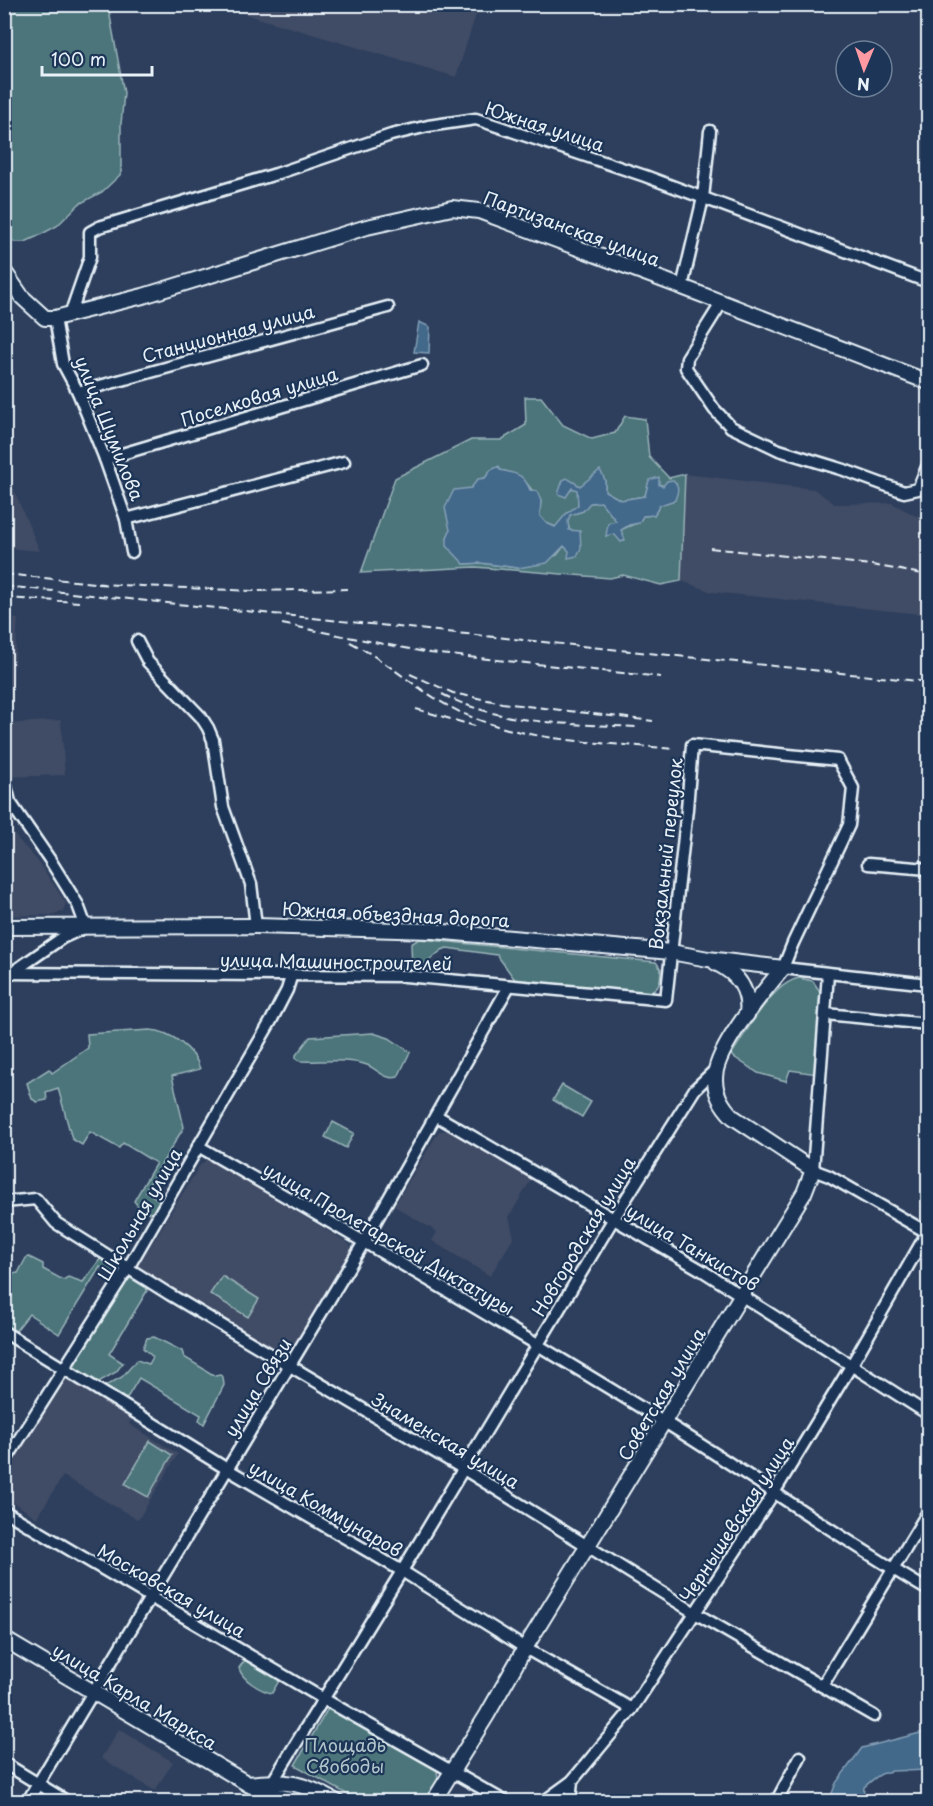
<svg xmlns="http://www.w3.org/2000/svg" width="933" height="1806" font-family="'Playpen Sans',sans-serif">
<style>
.built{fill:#404b65}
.green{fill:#4c757a;stroke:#9ab3b9;stroke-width:1.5;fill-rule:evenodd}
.water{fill:#42688a;stroke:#849fb6;stroke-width:1.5}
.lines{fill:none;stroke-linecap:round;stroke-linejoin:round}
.minor-casing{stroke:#e8f1f8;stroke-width:15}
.major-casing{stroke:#e8f1f8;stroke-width:18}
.minor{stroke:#1d3557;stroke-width:10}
.major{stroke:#1d3557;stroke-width:14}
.rail{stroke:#e8f1f8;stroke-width:2;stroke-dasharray:9 4.5;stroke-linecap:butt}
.labels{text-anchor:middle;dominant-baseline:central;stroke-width:4.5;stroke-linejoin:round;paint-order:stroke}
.street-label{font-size:18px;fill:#e8f1f8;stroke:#1d3557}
.park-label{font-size:18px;fill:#b1c6cc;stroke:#1d3557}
</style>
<rect width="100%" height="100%" fill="#2d3f5d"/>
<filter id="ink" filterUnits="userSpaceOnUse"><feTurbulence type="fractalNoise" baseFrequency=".0167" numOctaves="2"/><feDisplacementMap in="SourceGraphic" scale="12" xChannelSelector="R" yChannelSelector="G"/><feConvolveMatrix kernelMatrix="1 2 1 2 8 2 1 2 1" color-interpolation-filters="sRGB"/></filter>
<g filter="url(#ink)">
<g class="built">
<path d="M214,5h265l-23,72z"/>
<path d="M5,469l35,82 -35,-3z"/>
<path d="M685,474l129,15 21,15 57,-1 24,13 12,-4v103l-216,-23 -31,-11z"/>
<path d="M4,618l14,1 -7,93 -6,1z"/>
<path d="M61,720l4,55 -57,2 -4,-53z"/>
<path d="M5,809l10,27 22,24 29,43 -3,8 -9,4 -49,1z"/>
<path d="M439,1131h15l78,47 -23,39 5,20 -24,39 -58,-35 5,-9 -43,-26z"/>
<path d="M206,1160l6,1 136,82 3,4v4l-59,98 -7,4h-10l-135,-83 -2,-4 62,-101z"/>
<path d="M67,1376l66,40 -4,8 49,30 -40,66 -75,-44 -26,42 -32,-21 -1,-23z"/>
<path d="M119,1729l54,33 -18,29 -54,-33z"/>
</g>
<g class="green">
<path d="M5,4l103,1 16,88 -3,31v50l-19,18 -23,12 -22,22 -21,11 -11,5h-11l-9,-8z"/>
<path d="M525,397h16l22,28 29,14 23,-6 10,-17 20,3 4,38 20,21 16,-4 -4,107 -20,4 -38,-10 -13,3 -135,-11 -114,6 34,-95 76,-38h30l25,-15zM499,467l1,3c30,7 22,11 41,31l-2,14 7,8 10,4 10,-13 12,-9v-15l-6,-2 33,-8v11l16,9 24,-4 4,-15 15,5 11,14 -15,5 -6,10 -11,1 -4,7c-12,2 -20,10 -32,13l10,-15 -16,-19 -12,1 -6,8 -13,4 -3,6 10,35 -13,-10 -7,9 -39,13 -37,-5 -17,1 -17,-26c7,-15 21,-57 38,-60l6,-8z"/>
<path d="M419,939l237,23 5,7c-1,12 0,21 -14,24l-131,-12 -19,-26 -50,-7 -5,2 -27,22 -3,-2 -1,-26z"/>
<path d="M799,978l14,3 7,11 -3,82 -27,-4 -4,11 -28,-8 -27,-18c16,-23 40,-71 68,-77z"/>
<path d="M150,1030c20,1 45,19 50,39l-28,7 12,51 -39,64 16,10 -7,11 -5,1 -12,-8 -3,-4 22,-38 -33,-20 -4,5 -29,-16 -8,13 -10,-6 -14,-51 -12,4 1,8 -10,2 -5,-3 -5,-16 22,-14 3,4 36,-25 -1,-14z"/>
<path d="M373,1033l16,5 21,14 -12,25c-12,4 -21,-8 -31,-12 -20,-7 -46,-3 -67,-4l-4,-2v-4l14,-18z"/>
<path d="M562,1085l29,17 -9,15 -29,-17z"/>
<path d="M333,1122l21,11 -8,15 -21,-11z"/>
<path d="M29,1257l14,7v5l20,11 5,-3 15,5 18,-24 19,12 -3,7 -17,-10 -41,67 -30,-20 -15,19 -9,-6 -1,-52 14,-2 8,-15z"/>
<path d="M222,1276l37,23 -11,18 -38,-23z"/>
<path d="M129,1277l18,11v3l-38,63 14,9 -7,9 -19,11 -25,-15z"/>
<path d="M154,1337l28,14 2,6 31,19 5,-1 3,2 1,8 -20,39 -5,-4 2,-5 -62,-37 -15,25 -21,-16 19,-10 15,-17 12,4 4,-7 -10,-9 4,-10z"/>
<path d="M150,1441l22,14 -24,42 -23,-13z"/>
<path d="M248,1659l32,20 -8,14c-11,-2 -30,-13 -33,-25l5,-7z"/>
<path d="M330,1705l107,64 1,13 -13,19h-66l-64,-36z"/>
</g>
<g class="water">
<path d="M419,322l11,5 -1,26 -15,-1z"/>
<path d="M499,466l1,4c17,4 23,3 30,20l7,1 4,10 -1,15 6,7 9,4 11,-13 12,-9 -1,-15 -5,-2 -6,9 -8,-3 5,-14 4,-2 13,8 20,-16 5,10v11l16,9 24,-4 4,-16 10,-3v8l4,1 4,-5 6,-1c7,6 5,12 2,20l-15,5 -6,10 -11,1 -4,7 -10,2 -8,5 4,10 -4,2 -7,-8 -8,2 2,-13 8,-2 -15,-19 -11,1 -7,8 -13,4 -2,6 1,9 11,1 1,17 -4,8 -9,2 1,-7 -5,-5 -17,17 -29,5 -37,-5 -17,1 -17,-18v-8l3,-8 -5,-22 9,-18 17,-2 7,-9 7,-1 6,-8z"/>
<path d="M928,1731v38c-14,4 -30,-1 -44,4 -7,2 -14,9 -20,14l-1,14h-34l7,-18 26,-35z"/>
</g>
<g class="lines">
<defs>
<g id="minor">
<path d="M682,287l21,-89 7,-67"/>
<path d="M722,302l-35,56 -1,10 28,41 17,18 48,23 65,20 60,22 14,-3 10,-24"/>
<path d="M70,315l20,-58v-25l9,-5 177,-53 115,-39 37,-9 48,-7 169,57 283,106"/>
<path d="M55,318l8,46 15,28 27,67 21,60 6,33"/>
<path d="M78,392l310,-85"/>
<path d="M105,459l317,-94"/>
<path d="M126,519l218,-57"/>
<path d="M137,641l11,21 53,55 7,11 5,12 10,67 28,77 5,42"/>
<path d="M4,778l6,24 40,58 28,45 8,22 -24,11 -49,34"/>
<path d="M868,864l60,5"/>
<path d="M4,973l401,3 261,24 21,-191 5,-64 146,15 15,28 -4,37 -56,118 -10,25 145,16"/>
<path d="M828,974l-15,196 16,6 99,57"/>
<path d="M826,1014l102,10"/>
<path d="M437,1116l266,155 225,143"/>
<path d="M198,1146c159,91 317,184 473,280 87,54 170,113 257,164"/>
<path d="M4,1202l32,-3 20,24 113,71 293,174 233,145 179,103"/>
<path d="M4,1332l223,137 175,102 123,77 107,61"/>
<path d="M4,1463l124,-195 143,-247 16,-31 4,-13"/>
<path d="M4,1511l318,187 184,104"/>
<path d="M822,1686l106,-174"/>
<path d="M4,1763l64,39"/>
<path d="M27,1802l337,-560 145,-256"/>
<path d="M260,1802l142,-231 212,-353 81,-129 21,-20"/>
<path d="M543,1802l29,-21 60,-72 143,-218 76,-125 77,-135"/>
<path d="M570,1802l2,-21"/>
<path d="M776,1802l24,-45"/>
</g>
<g id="major">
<path d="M4,271l18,26 23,21h10l88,-22 224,-69 85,-19 27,3 203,76 246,95"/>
<path d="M4,927l252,-1 177,5 238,21 37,7 75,9"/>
<path d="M716,963c22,11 34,27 31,52"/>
<path d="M4,1639l244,145 17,9 37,9"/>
<path d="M248,1784c38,-5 56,-1 89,18"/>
<path d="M433,1802l54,-87 38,-67 279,-455 9,-23 -80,-53c-13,-13 -21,-28 -17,-47 7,-30 47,-78 67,-102"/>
</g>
</defs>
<use href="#minor" class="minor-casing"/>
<use href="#major" class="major-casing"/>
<use href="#minor" class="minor"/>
<use href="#major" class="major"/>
<g class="rail">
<path d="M710,548l162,17 56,10"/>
<path d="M4,574l100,10"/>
<path d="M97,584l156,7 94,-2"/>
<path d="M4,586l924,96"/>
<path d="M4,598l75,4"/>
<path d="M282,624l148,29 231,24"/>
<path d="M350,642c39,20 71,52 112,71 66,30 141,29 212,36"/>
<path d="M410,674l43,19 49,10 151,18"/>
<path d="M442,694c59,31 130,30 195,33"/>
<path d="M416,709l59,17"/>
</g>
</g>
</g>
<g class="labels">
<g class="street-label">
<text transform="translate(545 126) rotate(18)">Южная улица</text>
<text transform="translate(572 228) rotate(20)">Партизанская улица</text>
<text transform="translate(228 333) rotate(-15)">Станционная улица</text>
<text transform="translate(259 396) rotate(-17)">Поселковая улица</text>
<text transform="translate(110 428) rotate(68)">улица Шумилова</text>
<text transform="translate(665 854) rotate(-84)">Вокзальный переулок</text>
<text transform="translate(396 914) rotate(3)">Южная объездная дорога</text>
<text transform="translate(336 961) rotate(1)">улица Машиностроителей</text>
<text transform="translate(139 1214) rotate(-60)">Школьная улица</text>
<text transform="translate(583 1236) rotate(-59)">Новгородская улица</text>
<text transform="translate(389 1238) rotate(30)">улица Пролетарской Диктатуры</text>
<text transform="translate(693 1247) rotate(31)">улица Танкистов</text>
<text transform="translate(257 1387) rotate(-59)">улица Связи</text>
<text transform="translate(661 1394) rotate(-59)">Советская улица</text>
<text transform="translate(446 1440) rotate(31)">Знаменская улица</text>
<text transform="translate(326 1508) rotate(30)">улица Коммунаров</text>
<text transform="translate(736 1519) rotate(-57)">Чернышевская улица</text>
<text transform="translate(172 1590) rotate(30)">Московская улица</text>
<text transform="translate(135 1696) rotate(31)">улица Карла Маркса</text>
</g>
<g class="park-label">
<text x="345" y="1744">Площадь<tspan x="345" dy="21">Свободы</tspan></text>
</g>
</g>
<rect width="933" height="1806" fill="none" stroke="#1d3557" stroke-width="24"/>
<rect x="12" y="12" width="909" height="1782" fill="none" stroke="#e8f1f8" stroke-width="2" filter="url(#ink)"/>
<g transform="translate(864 69) rotate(182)"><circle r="28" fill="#1d3557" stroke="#6e8097" stroke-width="1.5"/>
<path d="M0-4.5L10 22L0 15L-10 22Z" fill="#ff9aa2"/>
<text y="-9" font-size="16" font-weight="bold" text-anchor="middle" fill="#e8f1f8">N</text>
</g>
<path d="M42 66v9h110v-9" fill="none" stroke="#e8f1f8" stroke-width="3"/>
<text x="51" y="66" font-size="18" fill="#e8f1f8" stroke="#1d3557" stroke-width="4.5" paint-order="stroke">100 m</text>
</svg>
